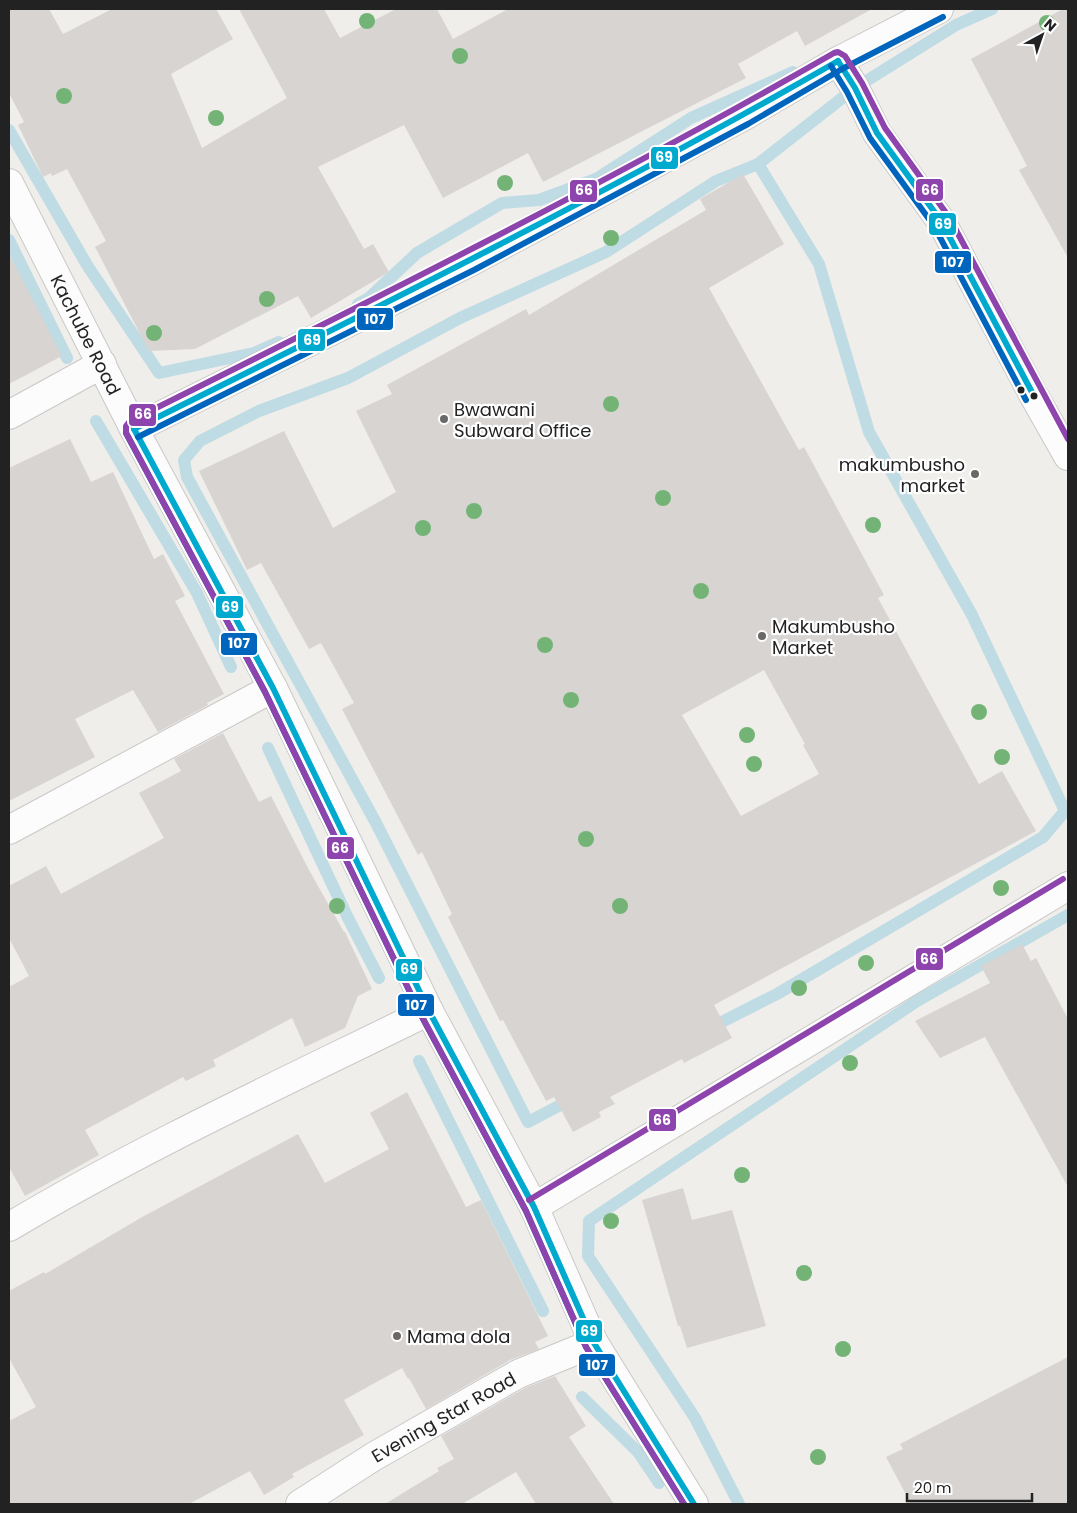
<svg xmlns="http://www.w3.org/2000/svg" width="1077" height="1513" font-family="Poppins,sans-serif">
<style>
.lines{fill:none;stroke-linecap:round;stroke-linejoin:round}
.stream{stroke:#bfdbe3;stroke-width:12}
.building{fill:#d7d4d2;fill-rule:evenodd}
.minor-casing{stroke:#c9c8c7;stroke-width:30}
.minor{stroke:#fdfcfc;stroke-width:28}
.bus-1-casing{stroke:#fff;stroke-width:10}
.bus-2-casing{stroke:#fff;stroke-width:10}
.bus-3-casing{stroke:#fff;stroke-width:10}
.bus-1{stroke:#00a9ce;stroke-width:6}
.bus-2{stroke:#0065bd;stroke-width:6}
.bus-3{stroke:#8e44ad;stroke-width:6}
.tree{fill:#73b476}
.bus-dot{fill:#222;stroke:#fff;stroke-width:2}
.poi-dot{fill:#6a6968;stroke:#fff;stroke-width:2}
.labels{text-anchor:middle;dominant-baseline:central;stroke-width:4.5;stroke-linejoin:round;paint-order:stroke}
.street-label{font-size:18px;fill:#222;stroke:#fff}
.poi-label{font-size:18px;fill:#222;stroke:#fff;text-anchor:start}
.line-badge{stroke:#fff;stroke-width:2}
.badge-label{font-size:14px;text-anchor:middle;font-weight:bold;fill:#fff}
</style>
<rect width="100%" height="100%" fill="#f0eeeb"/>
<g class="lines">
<g class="stream">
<path d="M9,130l78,135 72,108 95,-20 25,-11"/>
<path d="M9,240l58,118"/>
<path d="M358,304l11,-6 48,-45 85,-50 37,-3 57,-21 95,-61 102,-46"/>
<path d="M96,421l101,172 34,74"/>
<path d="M268,748l80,170 31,60"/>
<path d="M708,1029l69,-35 266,-157 22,-26 -93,-196 -103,-183 -50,-168 -61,-100"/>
<path d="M419,1061l124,250"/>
<path d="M572,1099l-44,23 -152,-299 -189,-346 -3,-17 16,-19 59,-30 89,-33 112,-60 146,-66 110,-71 42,-17 97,-76 101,-63 36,-16"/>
<path d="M582,1397l56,55 21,31"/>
<path d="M739,1504l-44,-86 -107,-162 1,-35 328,-220 151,-86"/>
</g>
</g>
<g class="building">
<path d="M9,9h40l14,25 49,-25h104l17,30 -62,35 31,74 85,-50 -48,-89h85l16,29 56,-29h41l16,30 55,-30h364l-67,37 -8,-15 -59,33 8,14 -203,104 -15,-29 -85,45 -39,-73 -86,42 46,82 9,-5 16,28 -78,46 -13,-22 -103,53 -46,2 -54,-104 11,-6 -39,-72 -15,7 -1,-3 -8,4 -25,-52 6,-3 -15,-29z"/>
<path d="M1063,9h5v249l-49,-88 8,-4 -56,-107z"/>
<path d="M743,174l41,70 -75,44 90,162 5,-3 80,148 -6,3 101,186 23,-13 34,60 -322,174 18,33 -48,25 -2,-4 -72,38 5,7 -16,8 2,5 -28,15 -19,-35 -8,4 -43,-81 -3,1 -52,-104 4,-3 -30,-62 -4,3 -76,-146 12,-6 -33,-60 -12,6 -48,-86 -14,7 -48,-99 85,-40 49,97 63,-36 -40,-81 36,-17 -5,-9 139,-76 3,6 177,-105 -6,-11zM764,670l41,74 -2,1 16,29 -78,42 -59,-101z"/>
<path d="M9,254l53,102 -53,28z"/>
<path d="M70,439l21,43 22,-10 41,87 9,-5 22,42 -10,5 49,93 -17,9 1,2 -50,27 -25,-42 -58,29 20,38 -86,44v-333z"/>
<path d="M223,733l36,69 12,-6 38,74 35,62h1l27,57 -14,7 -13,32 -40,19 -13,-29 -79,42 3,6 -30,15 -3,-4 -98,53 14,25 -74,41 -16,-29v-180l20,-11 -20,-38v-52l37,-20 15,28 103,-56 -25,-45 42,-22 -7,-12z"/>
<path d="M1022,944l9,17 5,-3 32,61v168l-83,-150 -45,21 -25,-37 75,-38 -9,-17z"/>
<path d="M407,1092l59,115 15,-7 67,136 -13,6 4,7 -29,11 -84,49 -17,-31 -1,1 -6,-11 -58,32 20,35 -72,39 2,3 -30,18 -14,-24 -61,33h-180v-83l27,-14 -27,-49v-67l35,-19 1,2 99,-58 154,-82 27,49 64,-34 -19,-36z"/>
<path d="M683,1188l9,32 40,-10 34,116 -79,22 -7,-22h-2l-36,-126z"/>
<path d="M1068,1357v147h-157l-25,-47 17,-8 -3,-5z"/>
<path d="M555,1376l31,50 -17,11 45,67h-78l-20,-32 -54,32h-77l54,-33 -2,-3 17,-9 -13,-23 84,-48z"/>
</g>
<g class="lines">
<defs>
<g id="minor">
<path d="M838,61l17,27 22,45 64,88 93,175 34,60"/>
<path id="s1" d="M9,183l125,246 139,259 156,323 105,196 60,136 100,161"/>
<path d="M9,415l93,-51"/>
<path d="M134,429l336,-167 274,-146 94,-55 101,-52"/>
<path d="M9,830l264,-142"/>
<path d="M534,1207l534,-321"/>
<path d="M9,1227c134,-80 280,-147 420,-216"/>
<path id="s2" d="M300,1504l73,-47 145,-83 76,-31"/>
</g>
</defs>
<use href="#minor" class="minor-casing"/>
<use href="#minor" class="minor"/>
<defs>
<g id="bus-1">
<path d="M838,61l17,27 22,45 64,88 93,175"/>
<path d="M134,429l139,259 156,323 105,196 60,136 100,161"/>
<path d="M134,429c237,-118 474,-236 704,-368"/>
</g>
<g id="bus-2">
<path d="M831,66l16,26 23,46 64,88 92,174"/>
<path d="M126,433l139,259 156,323 105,196 60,136 98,157"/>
<path d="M138,437l336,-167 274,-146 94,-55 101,-52"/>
</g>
<g id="bus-3">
<path d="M529,1200l534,-321"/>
<path d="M684,1504l-98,-157 -60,-136 -105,-196 -156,-323 -139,-259v-7l4,-5c237,-118 474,-236 704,-368l4,-1 7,4 17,27 23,45 64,89 119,222"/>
</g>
</defs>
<use href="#bus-1" class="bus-1-casing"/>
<use href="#bus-2" class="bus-2-casing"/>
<use href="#bus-3" class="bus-3-casing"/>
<use href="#bus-1" class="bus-1"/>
<use href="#bus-2" class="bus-2"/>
<use href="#bus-3" class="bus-3"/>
</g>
<g class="tree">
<circle cx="367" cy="21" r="8"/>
<circle cx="1047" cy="23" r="8"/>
<circle cx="460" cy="56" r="8"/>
<circle cx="64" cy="96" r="8"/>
<circle cx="216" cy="118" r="8"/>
<circle cx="505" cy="183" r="8"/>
<circle cx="611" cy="238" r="8"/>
<circle cx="267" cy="299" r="8"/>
<circle cx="154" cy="333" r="8"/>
<circle cx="611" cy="404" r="8"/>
<circle cx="663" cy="498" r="8"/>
<circle cx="474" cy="511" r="8"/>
<circle cx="873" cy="525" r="8"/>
<circle cx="423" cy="528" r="8"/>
<circle cx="701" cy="591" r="8"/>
<circle cx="545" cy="645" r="8"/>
<circle cx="571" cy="700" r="8"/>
<circle cx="979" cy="712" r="8"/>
<circle cx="747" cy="735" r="8"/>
<circle cx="1002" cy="757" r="8"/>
<circle cx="754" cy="764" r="8"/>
<circle cx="586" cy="839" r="8"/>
<circle cx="1001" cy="888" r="8"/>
<circle cx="337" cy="906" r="8"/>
<circle cx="620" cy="906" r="8"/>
<circle cx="866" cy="963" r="8"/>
<circle cx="799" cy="988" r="8"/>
<circle cx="850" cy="1063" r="8"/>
<circle cx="742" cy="1175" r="8"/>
<circle cx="611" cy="1221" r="8"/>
<circle cx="804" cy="1273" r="8"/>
<circle cx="843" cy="1349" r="8"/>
<circle cx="818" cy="1457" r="8"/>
</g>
<g class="bus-dot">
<circle cx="1021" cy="390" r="4.5"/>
<circle cx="1034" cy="396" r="4.5"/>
</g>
<g class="poi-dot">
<circle cx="444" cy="419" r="5"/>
<circle cx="975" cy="474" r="5"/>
<circle cx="762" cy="636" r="5"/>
<circle cx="397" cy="1336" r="5"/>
</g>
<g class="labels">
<g class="street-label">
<text stroke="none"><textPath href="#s1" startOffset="170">Kachube Road</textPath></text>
<text stroke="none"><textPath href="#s2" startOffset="168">Evening Star Road</textPath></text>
</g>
<g class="poi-label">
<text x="454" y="409">Bwawani<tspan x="454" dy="21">Subward Office</tspan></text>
<text x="965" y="464" text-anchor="end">makumbusho<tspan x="965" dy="21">market</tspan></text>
<text x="772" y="626">Makumbusho<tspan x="772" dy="21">Market</tspan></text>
<text x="407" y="1336">Mama dola</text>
</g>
</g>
<g class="line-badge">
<rect x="650" y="146" width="29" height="24" rx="5" fill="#00a9ce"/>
<rect x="915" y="178" width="29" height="24" rx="5" fill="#8e44ad"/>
<rect x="569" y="179" width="29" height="24" rx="5" fill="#8e44ad"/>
<rect x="928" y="212" width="29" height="24" rx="5" fill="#00a9ce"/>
<rect x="934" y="250" width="38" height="24" rx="5" fill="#0065bd"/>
<rect x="356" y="307" width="38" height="24" rx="5" fill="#0065bd"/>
<rect x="297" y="328" width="29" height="24" rx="5" fill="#00a9ce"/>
<rect x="128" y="403" width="29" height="24" rx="5" fill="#8e44ad"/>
<rect x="215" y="595" width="29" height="24" rx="5" fill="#00a9ce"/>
<rect x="220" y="632" width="38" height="24" rx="5" fill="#0065bd"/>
<rect x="326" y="836" width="29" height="24" rx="5" fill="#8e44ad"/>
<rect x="915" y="947" width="29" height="24" rx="5" fill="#8e44ad"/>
<rect x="395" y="958" width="28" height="24" rx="5" fill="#00a9ce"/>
<rect x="397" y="993" width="38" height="24" rx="5" fill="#0065bd"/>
<rect x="648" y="1108" width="29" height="24" rx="5" fill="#8e44ad"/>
<rect x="575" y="1319" width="28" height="24" rx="5" fill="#00a9ce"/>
<rect x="578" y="1353" width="38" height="24" rx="5" fill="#0065bd"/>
</g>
<g class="badge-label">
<text x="664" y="162">69</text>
<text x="930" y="195">66</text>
<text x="584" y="195">66</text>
<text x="943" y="229">69</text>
<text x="953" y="267">107</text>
<text x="375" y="324">107</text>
<text x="312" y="345">69</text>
<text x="143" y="419">66</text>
<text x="230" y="612">69</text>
<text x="239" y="648">107</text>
<text x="340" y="853">66</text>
<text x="929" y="964">66</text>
<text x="409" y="974">69</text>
<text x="416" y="1010">107</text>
<text x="662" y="1125">66</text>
<text x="589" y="1336">69</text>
<text x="597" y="1370">107</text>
</g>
<rect width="1077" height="1513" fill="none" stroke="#222222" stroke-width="20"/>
<g transform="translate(1042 35) rotate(40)" stroke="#ffffff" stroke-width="4" paint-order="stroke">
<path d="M0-4L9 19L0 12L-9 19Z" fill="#222222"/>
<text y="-8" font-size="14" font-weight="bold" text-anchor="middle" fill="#222222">N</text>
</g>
<path d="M907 1493v8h125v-8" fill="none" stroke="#222222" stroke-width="2.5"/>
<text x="914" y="1493" font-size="15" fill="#222222" stroke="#ffffff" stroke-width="4" paint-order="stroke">20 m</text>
</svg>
